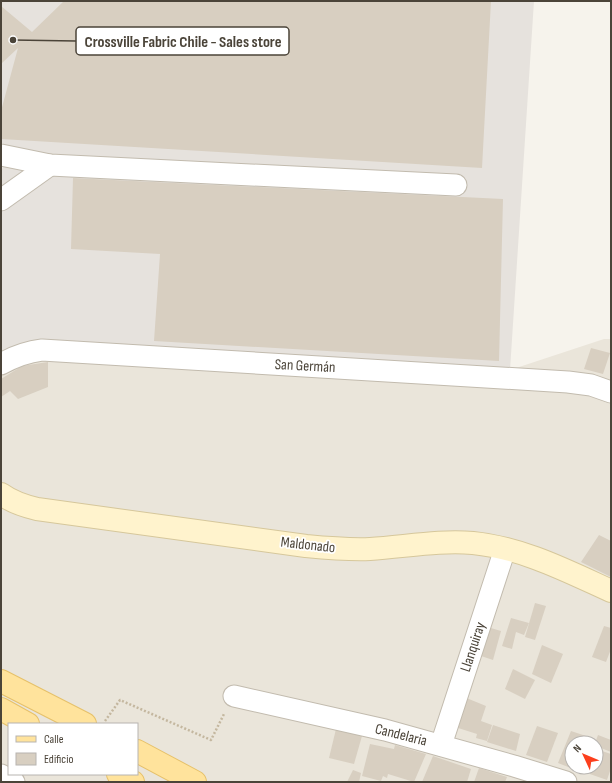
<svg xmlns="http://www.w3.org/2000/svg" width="612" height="783" font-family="'Sofia Sans Condensed',sans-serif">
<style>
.residential{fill:#eae5da;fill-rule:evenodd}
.industrial{fill:#e6e2dd}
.building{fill:#d8cfc1}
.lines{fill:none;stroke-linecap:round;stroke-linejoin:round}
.street-casing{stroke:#c2bbae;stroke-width:23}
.secondary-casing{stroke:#d6c79b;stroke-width:24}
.primary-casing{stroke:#e6c16a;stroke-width:24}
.path{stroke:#c4b79f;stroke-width:2.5;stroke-dasharray:2 2;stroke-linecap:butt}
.street{stroke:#fff;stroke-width:21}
.secondary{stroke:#fff3cd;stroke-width:22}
.primary{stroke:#ffe39c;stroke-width:22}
.labels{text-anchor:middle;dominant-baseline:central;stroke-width:3.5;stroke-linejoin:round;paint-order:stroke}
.street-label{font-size:15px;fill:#4b4439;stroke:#fff}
.leader{fill:none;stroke:#4b4439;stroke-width:1.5}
.callout-dot{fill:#4b4439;stroke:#fff;stroke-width:1.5}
.callout{fill:#fff;stroke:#4b4439;stroke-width:1.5}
.callout-label{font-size:16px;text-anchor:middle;font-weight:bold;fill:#4b4439}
</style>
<rect width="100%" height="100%" fill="#f6f3ec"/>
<path class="residential" d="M604,339h7v443h-610v-431l9,-4 500,23zM9,724h128v50h-128zM572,743h24v24h-24z"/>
<path class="industrial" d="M1,1h533l-24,369 -500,-23 -9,4v-177l6,-27 -6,-5z"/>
<g class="building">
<path d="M64,1h427l-9,167 -481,-29v-28l17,-63 -17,16v-58l31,26z"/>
<path d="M73,178l430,21 -4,162 -345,-20 6,-87 -89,-5z"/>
<path d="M591,348l19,5 -7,21 -19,-5z"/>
<path d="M48,362v25l-30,12 -8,-8 -9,6v-18l21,-13z"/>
<path d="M599,535l12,6v36l-30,-15z"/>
<path d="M535,603l11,3 -11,34 -10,-3z"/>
<path d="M511,618l18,5 -5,12 -8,-3 -4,17 -10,-3z"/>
<path d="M484,626l17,5 -8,29 -18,-6z"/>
<path d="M604,626l7,2v21l-5,13 -14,-5z"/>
<path d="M542,645l21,9 -12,29 -19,-9z"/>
<path d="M513,669l22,11 -10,19 -20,-10z"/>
<path d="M464,697l22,9 -5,15 11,4 -5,16 -11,-3 1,-4 -22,-7z"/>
<path d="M493,725l27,9 -4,17 -29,-9z"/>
<path d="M537,726l21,7 -11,29 -21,-7z"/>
<path d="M336,729l26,7 -8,28 -25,-6z"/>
<path d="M571,731l21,7 -1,5h-19v24h11l-2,5 -23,-9z"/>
<path d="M598,735l13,5v12l-15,-6v-3h-1z"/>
<path d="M370,744l24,5 1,-4 31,9 -12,28 -26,-8 -1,4 -4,-2 -2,5 -19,-5z"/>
<path d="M596,749l15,5v14l-4,12 -20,-7 3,-6h6z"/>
<path d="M433,756l38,13 -4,13h-45z"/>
<path d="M479,768l28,9 -2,5h-31z"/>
<path d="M353,770l8,3 -2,9h-12z"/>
</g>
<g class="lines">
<defs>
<g id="street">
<path d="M1,155l49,10 406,20"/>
<path d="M1,200l49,-35"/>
<path d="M1,364c14,-8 25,-12 41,-14l526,32 23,3 20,7"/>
<path d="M234,696l151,34 129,36 52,16"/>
<path d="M441,745l64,-196"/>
<path d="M1,775l13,7"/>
</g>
<path id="secondary" d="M1,494c11,8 23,12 36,15l269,37c21,2 42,4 64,3 34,-2 69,-9 103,-6 50,5 94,28 138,48"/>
<g id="primary">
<path d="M1,681l84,43"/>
<path d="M1,709l27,15"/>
<path d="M137,751l58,31"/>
<path d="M118,774l15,8"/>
</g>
</defs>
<use href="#street" class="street-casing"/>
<use href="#secondary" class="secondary-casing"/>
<use href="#primary" class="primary-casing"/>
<path class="path" d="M105,721l15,-21 91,40 13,-26"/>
<use href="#street" class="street"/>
<use href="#secondary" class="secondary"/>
<use href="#primary" class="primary"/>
</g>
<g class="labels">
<g class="street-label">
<text transform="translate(305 366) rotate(3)">San Germán</text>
<text transform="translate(308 545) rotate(6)">Maldonado</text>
<text transform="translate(473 647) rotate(-72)">Llanquiray</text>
<text transform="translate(401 735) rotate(14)">Candelaria</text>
</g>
</g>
<path class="leader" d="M13 40L76 41"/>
<circle class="callout-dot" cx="13" cy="40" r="4"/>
<rect class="callout" x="76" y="27" width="213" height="28" rx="4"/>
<g class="callout-label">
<text x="183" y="47">Crossville Fabric Chile - Sales store</text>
</g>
<rect width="612" height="783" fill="none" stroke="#4b4439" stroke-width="4"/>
<rect x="8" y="723" width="130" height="52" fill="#ffffff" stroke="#b7b4b0"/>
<rect x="16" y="736" width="20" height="6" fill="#ffe39c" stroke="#b7b4b0"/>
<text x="44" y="743" font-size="12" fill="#4b4439">Calle</text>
<rect x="16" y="753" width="20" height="12" fill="#d8cfc1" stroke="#b7b4b0"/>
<text x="44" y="763" font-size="12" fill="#4b4439">Edificio</text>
<g transform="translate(584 755) rotate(314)"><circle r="19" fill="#ffffff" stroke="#b7b4b0"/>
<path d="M0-3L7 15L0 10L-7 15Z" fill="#fc3f1d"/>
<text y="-6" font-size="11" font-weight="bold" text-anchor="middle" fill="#4b4439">N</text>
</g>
</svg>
